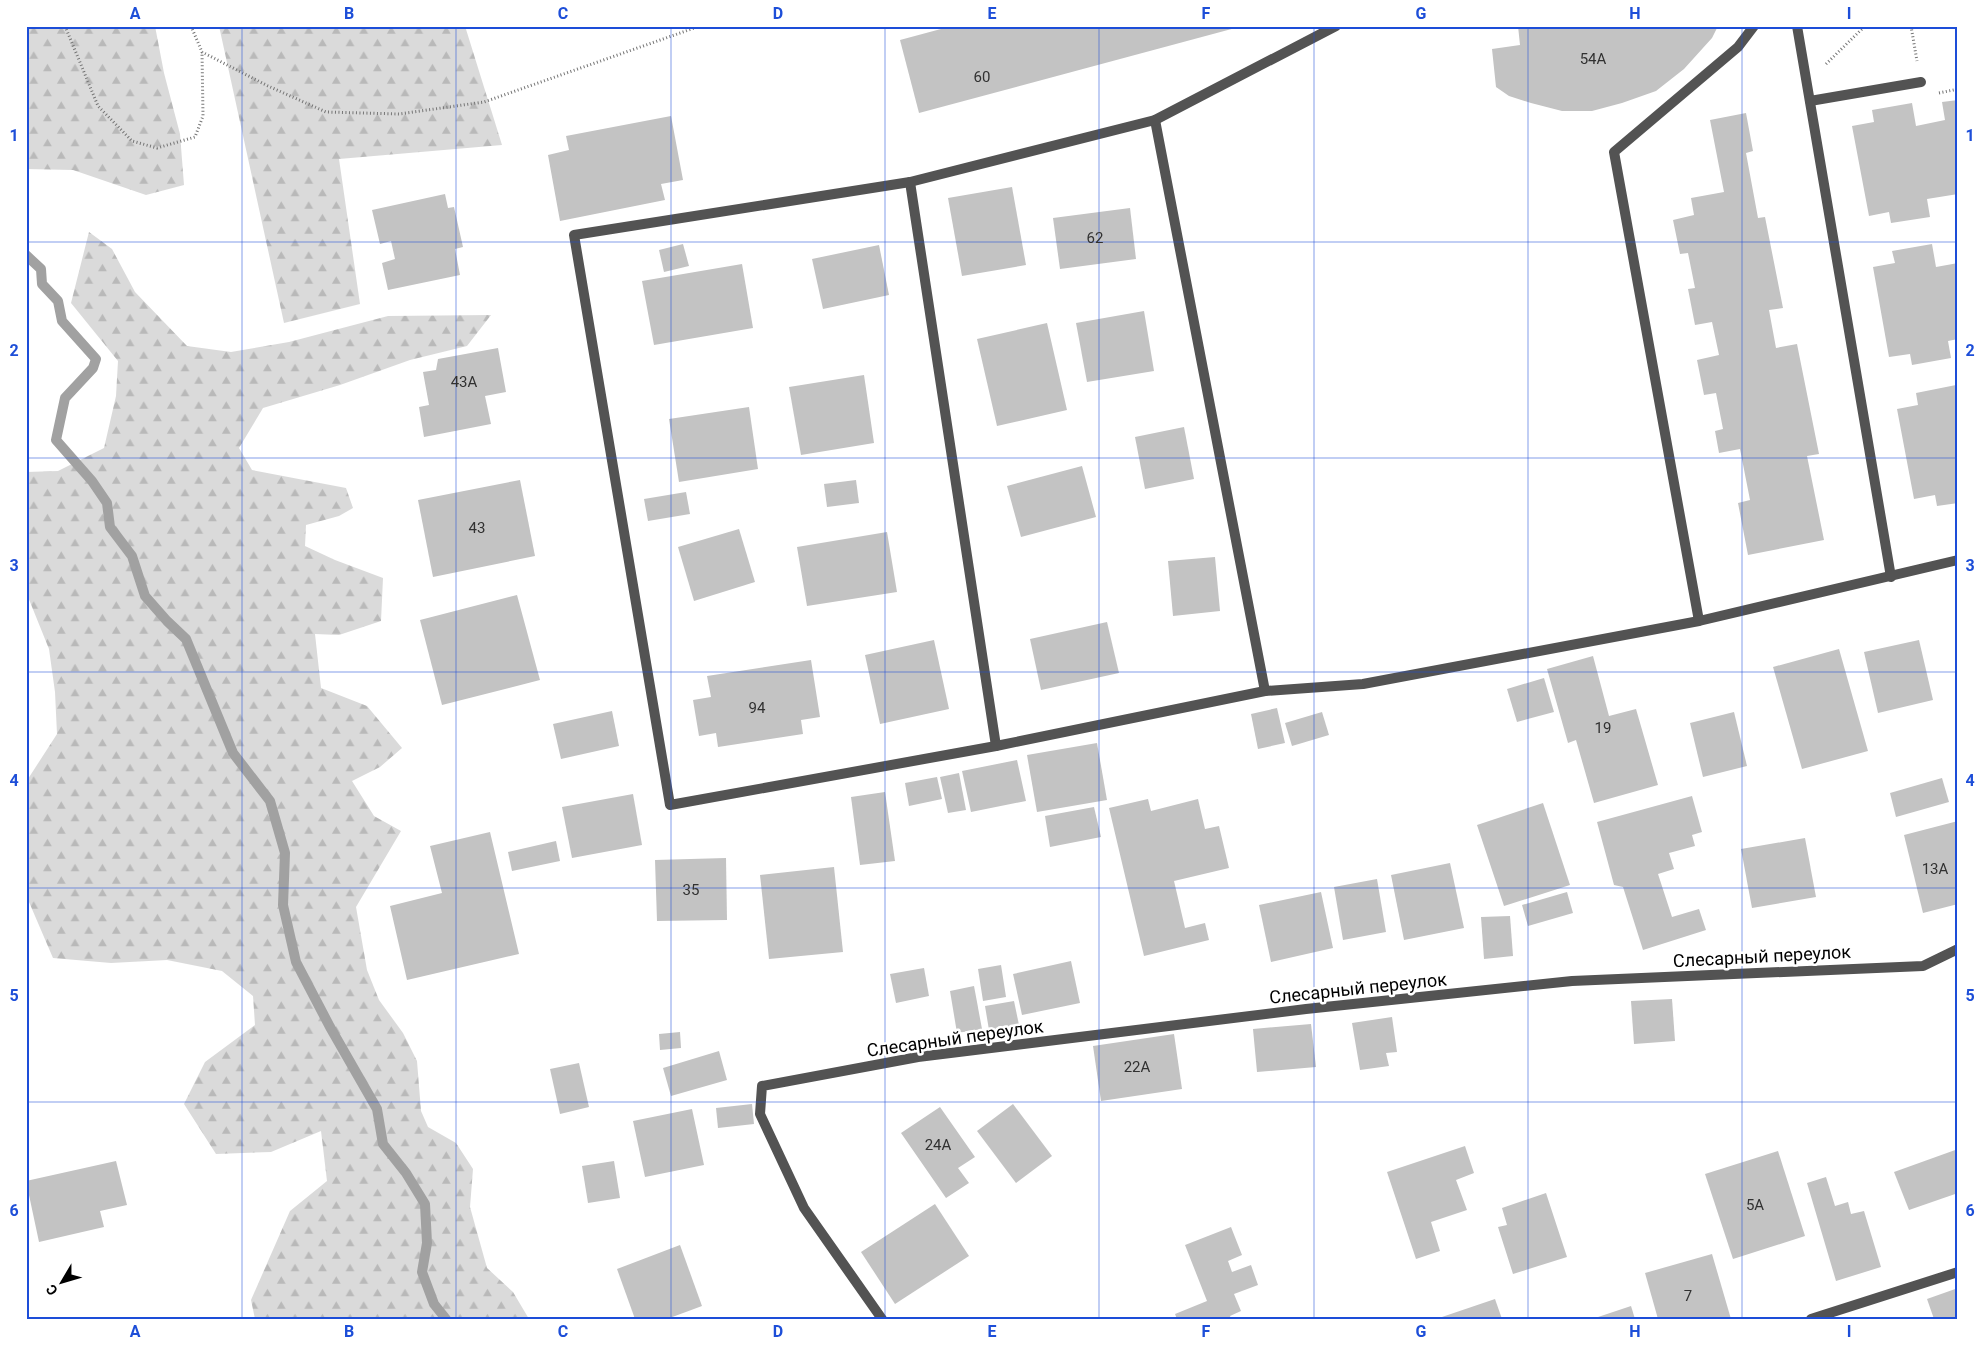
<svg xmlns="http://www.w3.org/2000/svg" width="1984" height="1345" font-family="Roboto,sans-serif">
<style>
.forest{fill:url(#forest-firs)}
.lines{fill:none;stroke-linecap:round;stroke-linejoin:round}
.stream{stroke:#a1a1a1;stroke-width:10}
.building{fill:#c3c3c3}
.path{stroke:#757575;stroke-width:3;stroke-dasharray:1 2.5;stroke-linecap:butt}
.service{stroke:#535353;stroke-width:10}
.minor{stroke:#535353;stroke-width:10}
.grid{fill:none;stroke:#1d4ed8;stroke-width:1;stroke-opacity:0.55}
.labels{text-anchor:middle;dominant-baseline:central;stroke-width:5;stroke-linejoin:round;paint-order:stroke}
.number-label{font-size:15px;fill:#313131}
.street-label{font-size:18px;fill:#000;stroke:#fff}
.neatline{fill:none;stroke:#1d4ed8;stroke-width:2}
.grid-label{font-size:16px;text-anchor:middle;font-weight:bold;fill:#1d4ed8}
</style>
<defs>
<pattern id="forest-firs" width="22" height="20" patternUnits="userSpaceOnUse" patternTransform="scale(1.25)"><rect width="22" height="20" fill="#dadada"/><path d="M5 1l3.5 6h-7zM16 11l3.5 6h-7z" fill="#b9b9b9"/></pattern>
</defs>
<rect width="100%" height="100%" fill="#fff"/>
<g class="forest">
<path d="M26,26h129l9,47 16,61 4,51 -38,10 -73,-25 -47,-1z"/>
<path d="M219,26h246l37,119 -163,14 21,145 -76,19z"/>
<path d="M89,232l23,17 23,43 52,54 44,6 58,-10 99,-26 103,-1 -24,31 -57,14 -70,25 -77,23 -24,40 13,22 94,18 7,20 -14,8 -33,9 -1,21 30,14 48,18 -2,43 -42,14 -24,-1 6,54 46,18 35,42 -22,19 -28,14 22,35 27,15 -45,76 11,63 12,30 24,33 14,28 4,50 7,16 28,16 17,26 -3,38 17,61 26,24 16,27h-274l-4,-19 39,-89 37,-30 -6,-50 -50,21 -55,2 -32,-50 21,-42 50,-37 -2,-29 -31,-25 -55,-11 -56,3 -58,-5 -27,-63v-113l31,-48 -2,-42 -6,-43 -23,-57v-120l32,-1 46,-23 12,-52 2,-35 -47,-58z"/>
</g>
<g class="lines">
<path class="stream" d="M26,255l15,14 1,15 16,17 4,20 34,38 -3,9 -28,30 -9,42 36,41 15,22 3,24 22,29 13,40 22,25 19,18 47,114 37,48 15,52 -2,52 13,57 34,65 47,82 6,35 23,29 19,31 2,39 -5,29 12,32 12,15"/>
</g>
<g class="building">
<path d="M952,26h287v1l-320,86 -19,-73z"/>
<path d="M1518,26h200l-6,12 -28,31 -28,22 -34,12 -30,8h-30l-31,-8 -22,-7 -13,-9 -4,-38 28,-4z"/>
<path d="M1958,100v94l-31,5 3,18 -39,6 -2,-11 -20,4 -17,-90 22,-4 -2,-12 40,-7 4,23 29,-6 -3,-18z"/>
<path d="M1746,113l7,38 -7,2 12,65 7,-1 18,91 -14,2 7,38 21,-4 22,110 -12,2 17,84 -76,15 -10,-52 12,-3 -10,-51 -21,4 -4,-22 8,-2 -7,-36 -12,2 -7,-35 22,-5 -7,-33 -17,3 -7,-36 7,-1 -7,-35 -8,1 -7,-34 21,-5 -3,-17 33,-6 -14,-72z"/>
<path d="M671,116l12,64 -22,4 4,16 -105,21 -12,-66 21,-5 -3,-14z"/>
<path d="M1012,187l14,78 -64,11 -14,-78z"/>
<path d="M445,194l3,14 6,-1 9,40 -8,2 5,26 -72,15 -6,-27 13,-4 -4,-18 -11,3 -8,-34z"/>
<path d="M1130,208l6,51 -76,10 -7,-51z"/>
<path d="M683,244l6,22 -25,6 -5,-22z"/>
<path d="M1932,244l4,23 22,-4v76l-10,2 3,17 -39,7 -2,-11 -21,3 -16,-90 22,-4 -3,-12z"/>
<path d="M879,245l10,50 -66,14 -11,-50z"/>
<path d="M742,264l11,64 -99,17 -12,-64z"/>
<path d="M1144,311l10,60 -67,11 -11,-59z"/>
<path d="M1047,323l20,87 -70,16 -20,-87z"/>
<path d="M498,348l8,44 -21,4 6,28 -67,13 -5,-30 10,-2 -6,-33 13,-2 2,-11z"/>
<path d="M864,375l10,68 -73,12 -12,-68z"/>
<path d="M1956,385l2,9v109l-21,3 -2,-11 -21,4 -17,-90 21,-4 -2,-12z"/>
<path d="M749,407l9,62 -79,13 -10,-63z"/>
<path d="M1184,427l10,52 -49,10 -10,-52z"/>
<path d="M1082,466l14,51 -75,20 -14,-51z"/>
<path d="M520,480l15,76 -102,21 -15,-77z"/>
<path d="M856,480l3,23 -32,4 -3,-23z"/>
<path d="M686,492l4,22 -42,7 -4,-22z"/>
<path d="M739,529l16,53 -61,19 -16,-54z"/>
<path d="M887,532l10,60 -90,14 -10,-59z"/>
<path d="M1215,557l5,54 -47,5 -5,-55z"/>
<path d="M517,595l23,85 -98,25 -22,-85z"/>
<path d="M1107,622l12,51 -78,17 -11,-51z"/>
<path d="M934,640l15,69 -69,15 -15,-69z"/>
<path d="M1919,640l14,60 -55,13 -14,-61z"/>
<path d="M1839,649l29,102 -66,18 -29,-102z"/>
<path d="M1593,656l16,60 27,-7 22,76 -64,18 -18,-63 -8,3 -21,-74z"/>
<path d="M811,660l9,57 -19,3 2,14 -85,13 -2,-14 -17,3 -6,-36 18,-3 -4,-21z"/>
<path d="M1544,678l10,34 -37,10 -10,-33z"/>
<path d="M1277,708l8,35 -27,6 -7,-35z"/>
<path d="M612,711l7,35 -58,13 -8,-35z"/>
<path d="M1322,712l7,23 -37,11 -7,-23z"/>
<path d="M1734,712l13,54 -44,11 -13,-54z"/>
<path d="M1097,743l10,57 -70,12 -10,-57z"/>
<path d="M1017,760l9,41 -55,11 -9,-41z"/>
<path d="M959,773l7,37 -18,3 -8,-36z"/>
<path d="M937,777l5,22 -33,7 -4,-23z"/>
<path d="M1942,778l7,24 -53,15 -6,-24z"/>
<path d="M885,792l10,69 -35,4 -9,-68z"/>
<path d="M633,794l9,51 -70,13 -10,-51z"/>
<path d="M1692,796l10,36 -10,3 3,11 -26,7 5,16 -16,5 14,43 27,-8 7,21 -63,20 -20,-63 -9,-2 -17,-63z"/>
<path d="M1148,799l3,12 47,-12 7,30 14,-3 10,42 -55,13 11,47 20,-5 4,17 -65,16 -35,-148z"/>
<path d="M1543,803l27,82 -66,21 -27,-81z"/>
<path d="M1094,807l7,30 -51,10 -5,-31z"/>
<path d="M1958,821v83l-35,9 -19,-78z"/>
<path d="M490,832l29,122 -112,26 -17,-74 52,-13 -12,-47z"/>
<path d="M1805,838l11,59 -64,11 -11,-59z"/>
<path d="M556,841l4,20 -48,10 -4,-19z"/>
<path d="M726,858l1,62 -70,1 -2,-61z"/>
<path d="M1450,863l14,65 -60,12 -13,-65z"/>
<path d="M834,867l9,85 -74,7 -9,-84z"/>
<path d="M1377,879l9,53 -43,8 -9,-53z"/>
<path d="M1321,892l12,56 -62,14 -12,-57z"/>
<path d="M1567,892l6,21 -45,13 -6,-21z"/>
<path d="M1510,916l3,40 -29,3 -3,-42z"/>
<path d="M1071,961l9,42 -58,12 -9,-41z"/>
<path d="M1001,965l5,32 -23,4 -5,-32z"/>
<path d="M924,968l5,28 -33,7 -6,-29z"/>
<path d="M974,986l8,43 -25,4 -7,-42z"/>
<path d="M1672,999l3,42 -41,3 -3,-43z"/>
<path d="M1014,1001l5,24 -30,5 -4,-24z"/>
<path d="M1392,1017l5,35 -11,1 3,13 -29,4 -8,-47z"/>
<path d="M1311,1024l5,43 -59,5 -4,-43z"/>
<path d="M680,1032l1,16 -21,2 -1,-16z"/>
<path d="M1174,1034l8,55 -81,12 -8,-55z"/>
<path d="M719,1051l8,29 -56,16 -8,-28z"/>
<path d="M579,1063l10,44 -29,7 -10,-45z"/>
<path d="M752,1104l2,20 -36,4 -2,-20z"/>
<path d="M1013,1104l39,52 -36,27 -39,-52z"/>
<path d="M940,1107l35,50 -17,11 11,15 -23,15 -45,-65z"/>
<path d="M692,1109l12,56 -59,12 -12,-56z"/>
<path d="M1465,1146l9,27 -18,7 11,30 -36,12 9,29 -24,8 -29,-87z"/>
<path d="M1958,1149v44l-49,17 -15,-38z"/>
<path d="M1778,1151l27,85 -72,23 -28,-85z"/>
<path d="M116,1161l11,44 -27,6 4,16 -65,15 -13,-61z"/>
<path d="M614,1161l6,37 -32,5 -6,-37z"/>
<path d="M1826,1177l9,29 13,-4 3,12 13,-3 17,56 -45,14 -29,-98z"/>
<path d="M1546,1193l21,64 -54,17 -15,-47 9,-2 -5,-17z"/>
<path d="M935,1204l34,52 -74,48 -34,-52z"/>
<path d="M1231,1227l11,28 -14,6 4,11 19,-7 7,20 -24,9 7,17 -11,5 1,3h-54l-2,-5 32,-13 -22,-56z"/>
<path d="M680,1245l22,61 -35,13h-32l-18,-50z"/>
<path d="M1712,1254l19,65h-73l-13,-46z"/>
<path d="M1958,1288v31h-24l-7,-20z"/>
<path d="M1495,1299l7,20h-63v-1z"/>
<path d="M1631,1306l4,13h-40v-1z"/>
</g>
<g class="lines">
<g class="path">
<path d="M65,26l33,80 34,35 25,7 38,-11 8,-21 -1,-64"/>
<path d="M191,26l11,26 66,34 58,26 73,2 85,-12 216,-76"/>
<path d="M1911,26l6,35"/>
<path d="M1826,64l39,-38"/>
<path d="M1939,93l19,-4"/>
</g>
<g class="service">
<path d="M1797,26l94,551"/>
<path d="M1810,101l111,-19"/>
<path d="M1155,120l110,571"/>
<path d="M910,182l86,564"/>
<path d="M1699,621l-85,-469 124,-105 16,-21"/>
</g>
<g class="minor">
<path d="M1336,26l-181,94 -245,62 -336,53 96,570 326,-59 269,-55 98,-7 336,-63 259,-61"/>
<path d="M882,1319l-78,-111 -44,-94 2,-28 156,-29 388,-48 266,-28 351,-15 35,-17"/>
<path d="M1811,1319l147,-47"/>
</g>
</g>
<path class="grid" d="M242,26v1293M456,26v1293M671,26v1293M885,26v1293M1099,26v1293M1314,26v1293M1528,26v1293M1742,26v1293M26,242h1932M26,458h1932M26,672h1932M26,888h1932M26,1102h1932"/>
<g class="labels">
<g class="number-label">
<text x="1593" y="59">54А</text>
<text x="982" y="77">60</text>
<text x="1095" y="238">62</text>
<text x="464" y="382">43А</text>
<text x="477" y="528">43</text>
<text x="757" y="708">94</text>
<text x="1603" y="728">19</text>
<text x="1935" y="869">13А</text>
<text x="691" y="890">35</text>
<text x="1137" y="1067">22А</text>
<text x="938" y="1145">24А</text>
<text x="1755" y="1205">5А</text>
<text x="1688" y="1296">7</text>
</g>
<g class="street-label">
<text transform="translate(1762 956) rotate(-3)">Слесарный переулок</text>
<text transform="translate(1358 988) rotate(-6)">Слесарный переулок</text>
<text transform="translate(955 1038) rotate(-8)">Слесарный переулок</text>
</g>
</g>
<rect width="1984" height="1345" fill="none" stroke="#ffffff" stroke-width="55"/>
<g transform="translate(62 1282) rotate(232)" stroke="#ffffff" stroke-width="4" paint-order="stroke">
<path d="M0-4L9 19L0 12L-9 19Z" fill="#000000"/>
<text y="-8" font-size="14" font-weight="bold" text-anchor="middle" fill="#000000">С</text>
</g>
<rect x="28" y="28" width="1928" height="1290" class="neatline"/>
<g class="grid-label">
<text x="135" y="19">A</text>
<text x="349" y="19">B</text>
<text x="563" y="19">C</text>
<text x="778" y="19">D</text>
<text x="992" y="19">E</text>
<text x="1206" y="19">F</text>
<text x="1421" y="19">G</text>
<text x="1635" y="19">H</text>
<text x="1849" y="19">I</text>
<text x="14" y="141">1</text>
<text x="1970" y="141">1</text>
<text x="14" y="356">2</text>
<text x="1970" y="356">2</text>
<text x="14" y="571">3</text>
<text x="1970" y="571">3</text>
<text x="14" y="786">4</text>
<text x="1970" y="786">4</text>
<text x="14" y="1001">5</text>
<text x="1970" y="1001">5</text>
<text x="14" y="1216">6</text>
<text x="1970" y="1216">6</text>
<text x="135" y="1337">A</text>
<text x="349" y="1337">B</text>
<text x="563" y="1337">C</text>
<text x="778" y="1337">D</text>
<text x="992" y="1337">E</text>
<text x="1206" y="1337">F</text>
<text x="1421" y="1337">G</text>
<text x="1635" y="1337">H</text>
<text x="1849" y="1337">I</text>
</g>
</svg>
